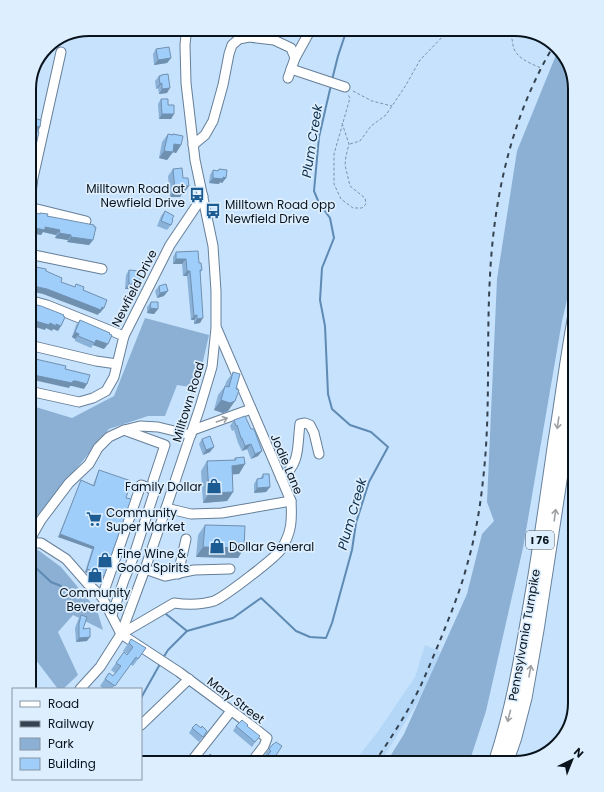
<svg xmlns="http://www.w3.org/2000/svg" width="604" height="792" font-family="Poppins,sans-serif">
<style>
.built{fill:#b4d6f7}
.green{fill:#8cb0d4}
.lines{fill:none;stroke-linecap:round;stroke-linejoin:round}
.stream{stroke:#5e8ab3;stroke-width:2}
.minor-casing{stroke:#667f98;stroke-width:11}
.highway-casing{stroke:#667f98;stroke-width:15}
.path{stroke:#7d92a6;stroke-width:1;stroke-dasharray:3 2;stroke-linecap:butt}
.minor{stroke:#fff;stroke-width:9}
.highway{stroke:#fff;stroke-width:13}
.rail{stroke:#354351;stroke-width:2;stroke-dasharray:5 5;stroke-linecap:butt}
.wall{fill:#8ab1d8}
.shaded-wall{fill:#7090b0}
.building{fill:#a0cefb;stroke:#7090b0}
.oneway{stroke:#9da1a4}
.labels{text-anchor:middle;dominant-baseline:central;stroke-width:3.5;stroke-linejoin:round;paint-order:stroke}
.shield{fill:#ddeefe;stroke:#495560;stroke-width:1}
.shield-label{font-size:11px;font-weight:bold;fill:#09131c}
.poi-label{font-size:12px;fill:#09131c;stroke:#ddeefe;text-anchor:start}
.street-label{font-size:12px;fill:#09131c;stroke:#ddeefe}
.water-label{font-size:13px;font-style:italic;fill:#0a2d4a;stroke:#ddeefe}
.rim{fill:none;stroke:#09131c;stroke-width:2}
</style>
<rect width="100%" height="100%" fill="#c6e2fd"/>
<path class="built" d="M425,645l16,7 -15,36 -46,75h-27l24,-30 38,-56z"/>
<g class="green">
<path d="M559,51l6,5 10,33v177l-13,55 -39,227 -37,163 -17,52h-83l18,-29 63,-140 15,-60 12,-13 -7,-19 10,-223 20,-128 39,-96z"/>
<path d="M145,318l64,17 -12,53 -20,-3 -12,31h-17l-39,13 -80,97v-121l43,13 42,-22z"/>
<path d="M38,550l23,17 36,43 6,20 -30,-15 -15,17 20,43 -15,14h-5l-29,-38v-99z"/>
</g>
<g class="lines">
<g class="stream">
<path d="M332,80l6,-24 9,-27"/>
<path d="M29,570l7,-2 15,14 10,4"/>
<path d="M166,614l21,17"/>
<path d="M163,658l5,-8 19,-19 46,-13 28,-20 13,12 22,21 14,6 16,1 6,-15 20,-73 4,-27 13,-41 19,-35 -17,-15 -21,-7 -18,-16 -4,-15 -3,-68 -5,-26 2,-32 12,-30 -4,-20 -11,-15 -5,-12 5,-54 12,-52"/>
<path d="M141,698l19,-34"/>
</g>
<defs>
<g id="minor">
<path d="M291,69l54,18"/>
<path d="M288,78l7,-20 16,-29"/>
<path d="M193,145l12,-10 8,-14 10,-36 6,-31 3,-9 7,-6 10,-2 25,3 17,8 4,10"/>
<path d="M29,207l57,14"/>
<path d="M29,208l4,-30 28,-126"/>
<path d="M29,254l73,15"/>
<path d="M29,300l18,5 77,31"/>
<path d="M29,345l67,16 21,3"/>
<path d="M29,391l50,11 14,-4 13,-7 8,-14 10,-41 46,-91 33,-49"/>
<path d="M193,430l58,-21"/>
<path d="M281,478c20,-14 16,-33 19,-54l5,-1 5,2 4,8 5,21"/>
<path d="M166,508l25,6 31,-1 69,-12"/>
<path d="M29,541l12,-21 28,-37 20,-19 9,-16 11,-11 15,-7 16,-4 18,1 33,8"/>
<path d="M29,543h12l25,16 22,25 14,13 19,37 58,38 73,54 15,12 -3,8 -13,17"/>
<path d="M145,569l20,7 29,-6 36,-1"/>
<path d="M178,574l8,-35"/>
<path d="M102,597l39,-112 14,5"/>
<path d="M112,615l12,-35 9,-22 22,-68 -2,-9 12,-36 -41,-15"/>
<path d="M121,634l53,-31c14,2 27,2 40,-2 10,-4 63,-44 68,-53 10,-17 10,-28 9,-47l-74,-172"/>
<path d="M80,689l20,-22 21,-33 24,-65 21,-61 34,-101 12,-40 4,-39v-37l-3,-45 -18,-86 -9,-77 -1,-38 1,-10 3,-6"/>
<path d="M141,725l48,-46"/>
<path d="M190,763l41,-52"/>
</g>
<g id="highway">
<path d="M495,763c19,-57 28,-116 38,-175 8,-49 15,-98 22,-147 7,-42 12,-84 20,-126"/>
<path d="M506,763l9,-26 10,-39 12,-68 38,-247"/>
</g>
</defs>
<use href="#minor" class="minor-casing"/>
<use href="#highway" class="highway-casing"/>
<g class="path">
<path d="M510,29c2,7 2,13 4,20 4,10 18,15 27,19"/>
<path d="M353,91l19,10 20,5"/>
<path d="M342,123l7,21 -3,12 -1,9 5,21 15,12 1,6 -4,4h-9l-12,-9 -7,-15v-30l16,-56 -2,-3"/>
<path d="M350,144l10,-3 11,-15 15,-11 20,-30 14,-25 30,-31"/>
</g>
<use href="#minor" class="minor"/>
<use href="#highway" class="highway"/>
<path class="rail" d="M374,763c17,-25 34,-51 47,-78 6,-13 12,-28 18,-42 10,-25 21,-51 28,-78 8,-27 13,-56 16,-85 8,-68 3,-136 7,-204 4,-81 22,-161 64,-231"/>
</g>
<g class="wall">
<path d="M157,29h9l-1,3 -3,5 -7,-1z"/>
<path d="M156,49l15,9 -4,5 -13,2 -1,-11z"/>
<path d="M161,75l6,18 -8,1 -1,-6 -2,1 -1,-8 4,-5h2z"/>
<path d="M161,99l7,6 6,9 -3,5h-12l-1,-15z"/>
<path d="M40,127l-3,4 -5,32 -3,5v-19l1,-4 -1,-1v-4l1,-5 3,-4z"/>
<path d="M168,134l4,1 1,-1 8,11 -5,8 -3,-1 -6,8 -8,-2 3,-16z"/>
<path d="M173,169l11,24 -2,1 -2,3h-10l-2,-21z"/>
<path d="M219,169l7,9 -4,5 -2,-1 -1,2 -10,-1 1,-8 3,-5 5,1z"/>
<path d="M29,211l11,3v-1l53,27 -4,5 -22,-3 1,-2 -13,-2 1,-3 -13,-3 -2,3 -10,-2 1,-1 -3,-1z"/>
<path d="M165,211l7,8 -1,6 -4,5 -10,-4 4,-10z"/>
<path d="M176,252l23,11 3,7 -2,3v50l-6,1v-4h-3l-4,-44h-4l-1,-12h-9v-7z"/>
<path d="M129,270l7,19h-11l1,-14z"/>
<path d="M159,286l5,10 -7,2 -2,-7z"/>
<path d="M151,302l7,7 -4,5 -7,-1v-6z"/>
<path d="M80,320l24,29 -11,-4 -2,3 -16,-7v-2l-3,-2 4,-12z"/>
<path d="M233,372l3,17 -8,22 -5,2 -9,-3 4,-15 7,-9 1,-4z"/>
<path d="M245,416l13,40 -7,3 -4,-10 -5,2 -4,-8 -4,-13 -2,1 -2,-5 4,-6z"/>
<path d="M202,439l8,13 -7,3 -4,-11z"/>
<path d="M235,458l4,16h-7l1,18 -6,9 -24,2 -2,-32 6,-10 27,-1z"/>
<path d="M99,470l27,28 -24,80 -17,-6 7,-23 -34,-12 22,-54 1,-3 12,5 5,-13z"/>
<path d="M263,474l7,13 -4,5 -12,1v-9l3,-5h3z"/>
<path d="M205,525l39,23 -6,10 -42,-1 2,-22z"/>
<path d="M81,615l2,14 4,12 -11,1 -1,-14 3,-8z"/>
<path d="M131,639l15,9 -13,18 -3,-2 -18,25h-8l-4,-3 9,-13 4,3 2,-3 -4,-3 13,-18 3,3 1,-1 -5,-3z"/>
<path d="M236,726h11l9,15 -4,6 -19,-16z"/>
<path d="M192,728h9l6,3 -8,11 -10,-9z"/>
<path d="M273,744l2,13 1,6 -11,-9z"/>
</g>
<g class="shaded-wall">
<path d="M159,31l6,1 -3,5 -7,-1z"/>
<path d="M171,58l-4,5 -13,2 4,-5z"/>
<path d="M162,83l-4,5 -2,1 4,-5z"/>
<path d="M170,88l-3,5 -8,1 3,-5z"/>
<path d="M162,114h12l-3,5h-12z"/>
<path d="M29,124l11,3 -4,5 -7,-2z"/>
<path d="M32,139l1,1 -3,5 -1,-1v-1z"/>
<path d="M174,144l7,1 -5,8 -7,-2z"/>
<path d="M164,151l9,1 -6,8 -8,-2z"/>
<path d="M29,163h3l-3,5z"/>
<path d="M223,177l3,1 -4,5 -2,-1 -1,2 -10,-1 4,-5z"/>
<path d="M185,186h4l-5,7 -2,1 -2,3h-10l5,-7z"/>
<path d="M29,225l6,2 -3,5 -3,-1z"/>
<path d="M45,227l15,3 -4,5 -13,-3 -2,3 -10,-2 4,-5z"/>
<path d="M59,233l12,2 -3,5 -13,-2z"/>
<path d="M71,237l22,3 -4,5 -22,-3z"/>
<path d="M176,259h10l-4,5h-9z"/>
<path d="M187,271h3l-3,5h-4z"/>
<path d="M129,284h11l-4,5h-11z"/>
<path d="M29,285l18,4 57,19 -4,5h-1l-1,2 -55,-21 -14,-3z"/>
<path d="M168,291l-4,5 -7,2 3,-5z"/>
<path d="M150,308l8,1 -4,5 -7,-1z"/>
<path d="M197,315l-3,5h-3l3,-4z"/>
<path d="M203,318l-3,5 -6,1 3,-5z"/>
<path d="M29,319l21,4 6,1 5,2 -3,5 -5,-2 -1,2 -6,-3 -1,2 -16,-5z"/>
<path d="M75,332l4,2 -4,5 -3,-2z"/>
<path d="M96,340l12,4 -4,5 -11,-4z"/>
<path d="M29,374l47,7 11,3 -3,5 -12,-3h-2l-1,2 -40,-9z"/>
<path d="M221,400l14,1 -7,10 -5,2 -9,-3z"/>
<path d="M251,444l-4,5 -5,2 3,-5z"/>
<path d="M214,447l-4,5 -7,3 3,-5z"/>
<path d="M262,451l-4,5 -7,3 4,-5z"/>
<path d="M245,464l-6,10 -14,1 7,-9z"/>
<path d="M270,487l-4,5 -12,1 3,-5z"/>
<path d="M233,492l-6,9 -24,2 6,-10z"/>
<path d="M60,534l34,13 -2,2 -34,-12z"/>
<path d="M203,547l41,1 -6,10 -42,-1z"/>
<path d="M87,569l17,7 -2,2 -17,-6z"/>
<path d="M90,637l-3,4 -11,1 3,-4z"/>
</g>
<g class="building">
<path d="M159,29h7l-1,3 -6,-1z"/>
<path d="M169,47l2,11 -13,2 -2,-11z"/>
<path d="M168,74l2,14 -8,1v-6l-2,1 -1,-8h2v-1z"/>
<path d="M32,80h1l-2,12h1l-2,9h-1v-16z"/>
<path d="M161,99h7v6h6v9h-12z"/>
<path d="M29,117l12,3 -1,7 -11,-3z"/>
<path d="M34,130l5,2 -7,31h-3v-9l1,1 3,-15 -1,-1z"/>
<path d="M168,134l5,1v-1l10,2 -2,9 -7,-1 -1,8 -9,-1z"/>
<path d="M182,168l1,10h5l1,8h-4v3l-10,1 -2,-21z"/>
<path d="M219,169l8,1 -1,8 -3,-1v2l-10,-1v-8l5,1z"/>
<path d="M29,211l11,3v-1l8,1 -1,2 47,9v2h2l-3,13 -22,-3v-2l-12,-2 1,-3 -15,-3v3l-10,-2v-1l-6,-2z"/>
<path d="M165,211l9,5 -2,3 1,1 -2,5 -10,-4z"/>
<path d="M198,251l1,12h2l1,7h-2l3,48 -6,1v-4l-3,1 -4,-45h-3l-1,-12h-10v-7z"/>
<path d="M31,266l15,3v2l16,7 -1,4 14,5 1,-3 8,3 -1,3 24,10 -3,8 -2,-1 -1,3 -54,-21 -18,-4v-16h1z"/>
<path d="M129,270l11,1v13h-11z"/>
<path d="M166,284l2,7 -8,2 -1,-7z"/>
<path d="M151,302h7v7l-8,-1z"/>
<path d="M29,303l12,3 23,9 -1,1 2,1 -4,9 -5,-2v2l-6,-3 -1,2 -20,-6z"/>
<path d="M80,320l30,13 -1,1 3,1 -4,9 -12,-4 -1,3 -17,-7 1,-2 -4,-2z"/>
<path d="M29,356h3l-1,2 35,8 -1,3 25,6 -3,9 -11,-3h-3l-1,2 -43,-9z"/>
<path d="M233,372l7,2 -4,15 3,1 -4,11 -5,2 -9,-3 4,-14 4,1z"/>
<path d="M245,416l6,13h3l8,22 -7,3 -4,-10 -6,2 -3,-8h-1l-4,-13 -1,1 -2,-6z"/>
<path d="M210,436l4,11 -8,3 -4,-11z"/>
<path d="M244,457l1,7 -13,2 1,26 -24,1 -2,-32 29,-1 -1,-2z"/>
<path d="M99,470l32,11 -5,17 5,1 -27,77 -17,-7 7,-22 -34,-13 21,-54 13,6z"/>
<path d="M263,474h6l1,13 -13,1v-9l6,-1z"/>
<path d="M205,525l40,1 -1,22 -41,-1z"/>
<path d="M81,615l6,2 -4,12 7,-1v9l-11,1v-14z"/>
<path d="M131,639l15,9 -8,11 -2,-2 -21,29 -10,-7 4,-6 4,3 8,-10 -5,-3 8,-11 3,3 6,-8 -4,-4z"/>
<path d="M242,720l6,5 -1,1 13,10 -5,6 -19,-16z"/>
<path d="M196,724l5,4 1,-2 5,5 -4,6 -11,-9z"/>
<path d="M276,742l6,4 -7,11 3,2 -2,3v1h-14l9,-12 -2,-2 4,-5h1z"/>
<path d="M210,754l7,6 -2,3h-9l1,-2 -1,-1z"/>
</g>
<defs><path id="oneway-shaft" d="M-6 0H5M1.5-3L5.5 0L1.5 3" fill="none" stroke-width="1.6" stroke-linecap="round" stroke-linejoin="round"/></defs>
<g class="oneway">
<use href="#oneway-shaft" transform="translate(222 420) rotate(-20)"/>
<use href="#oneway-shaft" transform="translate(558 423) rotate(98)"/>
<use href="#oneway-shaft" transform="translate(555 515) rotate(-82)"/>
<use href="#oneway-shaft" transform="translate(530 671) rotate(-80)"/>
<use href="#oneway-shaft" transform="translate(509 716) rotate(105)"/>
</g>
<defs>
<symbol id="bus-bare" viewBox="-9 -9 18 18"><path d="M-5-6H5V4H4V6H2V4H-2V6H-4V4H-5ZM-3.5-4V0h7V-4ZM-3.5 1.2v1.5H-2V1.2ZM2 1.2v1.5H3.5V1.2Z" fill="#1c5c92" stroke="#ddeefe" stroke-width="2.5" paint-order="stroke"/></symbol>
<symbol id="shop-bare" viewBox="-9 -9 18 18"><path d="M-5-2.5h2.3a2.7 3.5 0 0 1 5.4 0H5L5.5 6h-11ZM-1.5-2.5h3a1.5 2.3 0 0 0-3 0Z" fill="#1c5c92" stroke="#ddeefe" stroke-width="2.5" paint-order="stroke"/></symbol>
<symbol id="supermarket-bare" viewBox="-9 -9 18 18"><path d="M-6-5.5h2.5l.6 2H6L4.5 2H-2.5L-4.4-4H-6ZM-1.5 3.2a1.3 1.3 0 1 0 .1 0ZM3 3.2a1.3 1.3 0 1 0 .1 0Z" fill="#1c5c92" stroke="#ddeefe" stroke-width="2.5" paint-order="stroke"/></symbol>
</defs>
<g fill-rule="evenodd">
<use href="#bus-bare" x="186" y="184" width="22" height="22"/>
<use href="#bus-bare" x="202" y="200" width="22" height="22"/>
<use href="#shop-bare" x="203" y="475" width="22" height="22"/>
<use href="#supermarket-bare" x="83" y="508" width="22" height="22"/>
<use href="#shop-bare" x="206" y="535" width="22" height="22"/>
<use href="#shop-bare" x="94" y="549" width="22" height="22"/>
<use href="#shop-bare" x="84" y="564" width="22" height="22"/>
</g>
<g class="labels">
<rect class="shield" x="526" y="531" width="28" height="18" rx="3"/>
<g class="shield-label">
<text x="540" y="540">I 76</text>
</g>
<g class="poi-label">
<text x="185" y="188" text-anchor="end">Milltown Road at<tspan x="185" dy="14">Newfield Drive</tspan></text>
<text x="225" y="204">Milltown Road opp<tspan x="225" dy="14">Newfield Drive</tspan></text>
<text x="202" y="486" text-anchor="end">Family Dollar</text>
<text x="106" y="512">Community<tspan x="106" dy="14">Super Market</tspan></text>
<text x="229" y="546">Dollar General</text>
<text x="117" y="553">Fine Wine &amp;<tspan x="117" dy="14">Good Spirits</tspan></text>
<text x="95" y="592" text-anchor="middle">Community<tspan x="95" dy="14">Beverage</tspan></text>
</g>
<g class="street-label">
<text transform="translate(134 288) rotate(-63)">Newfield Drive</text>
<text transform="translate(188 402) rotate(-73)">Milltown Road</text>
<text transform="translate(287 464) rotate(67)">Jodie Lane</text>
<text transform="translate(524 635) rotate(-80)">Pennsylvania Turnpike</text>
<text transform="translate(236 700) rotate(37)">Mary Street</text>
</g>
<g class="water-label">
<text transform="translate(312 141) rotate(-81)">Plum Creek</text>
<text transform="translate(352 514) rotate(-74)">Plum Creek</text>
</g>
</g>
<path d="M0 0H604V792H0ZM89 36H515A53 53 0 0 1 568 89V703A53 53 0 0 1 515 756H89A53 53 0 0 1 36 703V89A53 53 0 0 1 89 36Z" fill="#ddeefe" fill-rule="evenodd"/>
<path class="rim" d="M89 36H515A53 53 0 0 1 568 89V703A53 53 0 0 1 515 756H89A53 53 0 0 1 36 703V89A53 53 0 0 1 89 36Z"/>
<rect x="12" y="688" width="130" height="92" fill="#ddeefe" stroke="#8896a4"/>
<rect x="20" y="701" width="20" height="6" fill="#ffffff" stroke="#8896a4"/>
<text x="48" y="708" font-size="12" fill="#09131c">Road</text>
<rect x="20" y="721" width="20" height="6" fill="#354351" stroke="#8896a4"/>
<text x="48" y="728" font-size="12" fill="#09131c">Railway</text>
<rect x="20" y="738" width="20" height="12" fill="#8cb0d4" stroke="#8896a4"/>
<text x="48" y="748" font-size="12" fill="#09131c">Park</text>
<rect x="20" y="758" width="20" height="12" fill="#a0cefb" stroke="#8896a4"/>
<text x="48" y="768" font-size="12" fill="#09131c">Building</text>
<g transform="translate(572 760) rotate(43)" stroke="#ddeefe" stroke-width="3" paint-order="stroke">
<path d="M0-3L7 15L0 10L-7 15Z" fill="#09131c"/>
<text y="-6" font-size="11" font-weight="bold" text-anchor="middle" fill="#09131c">N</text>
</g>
</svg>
